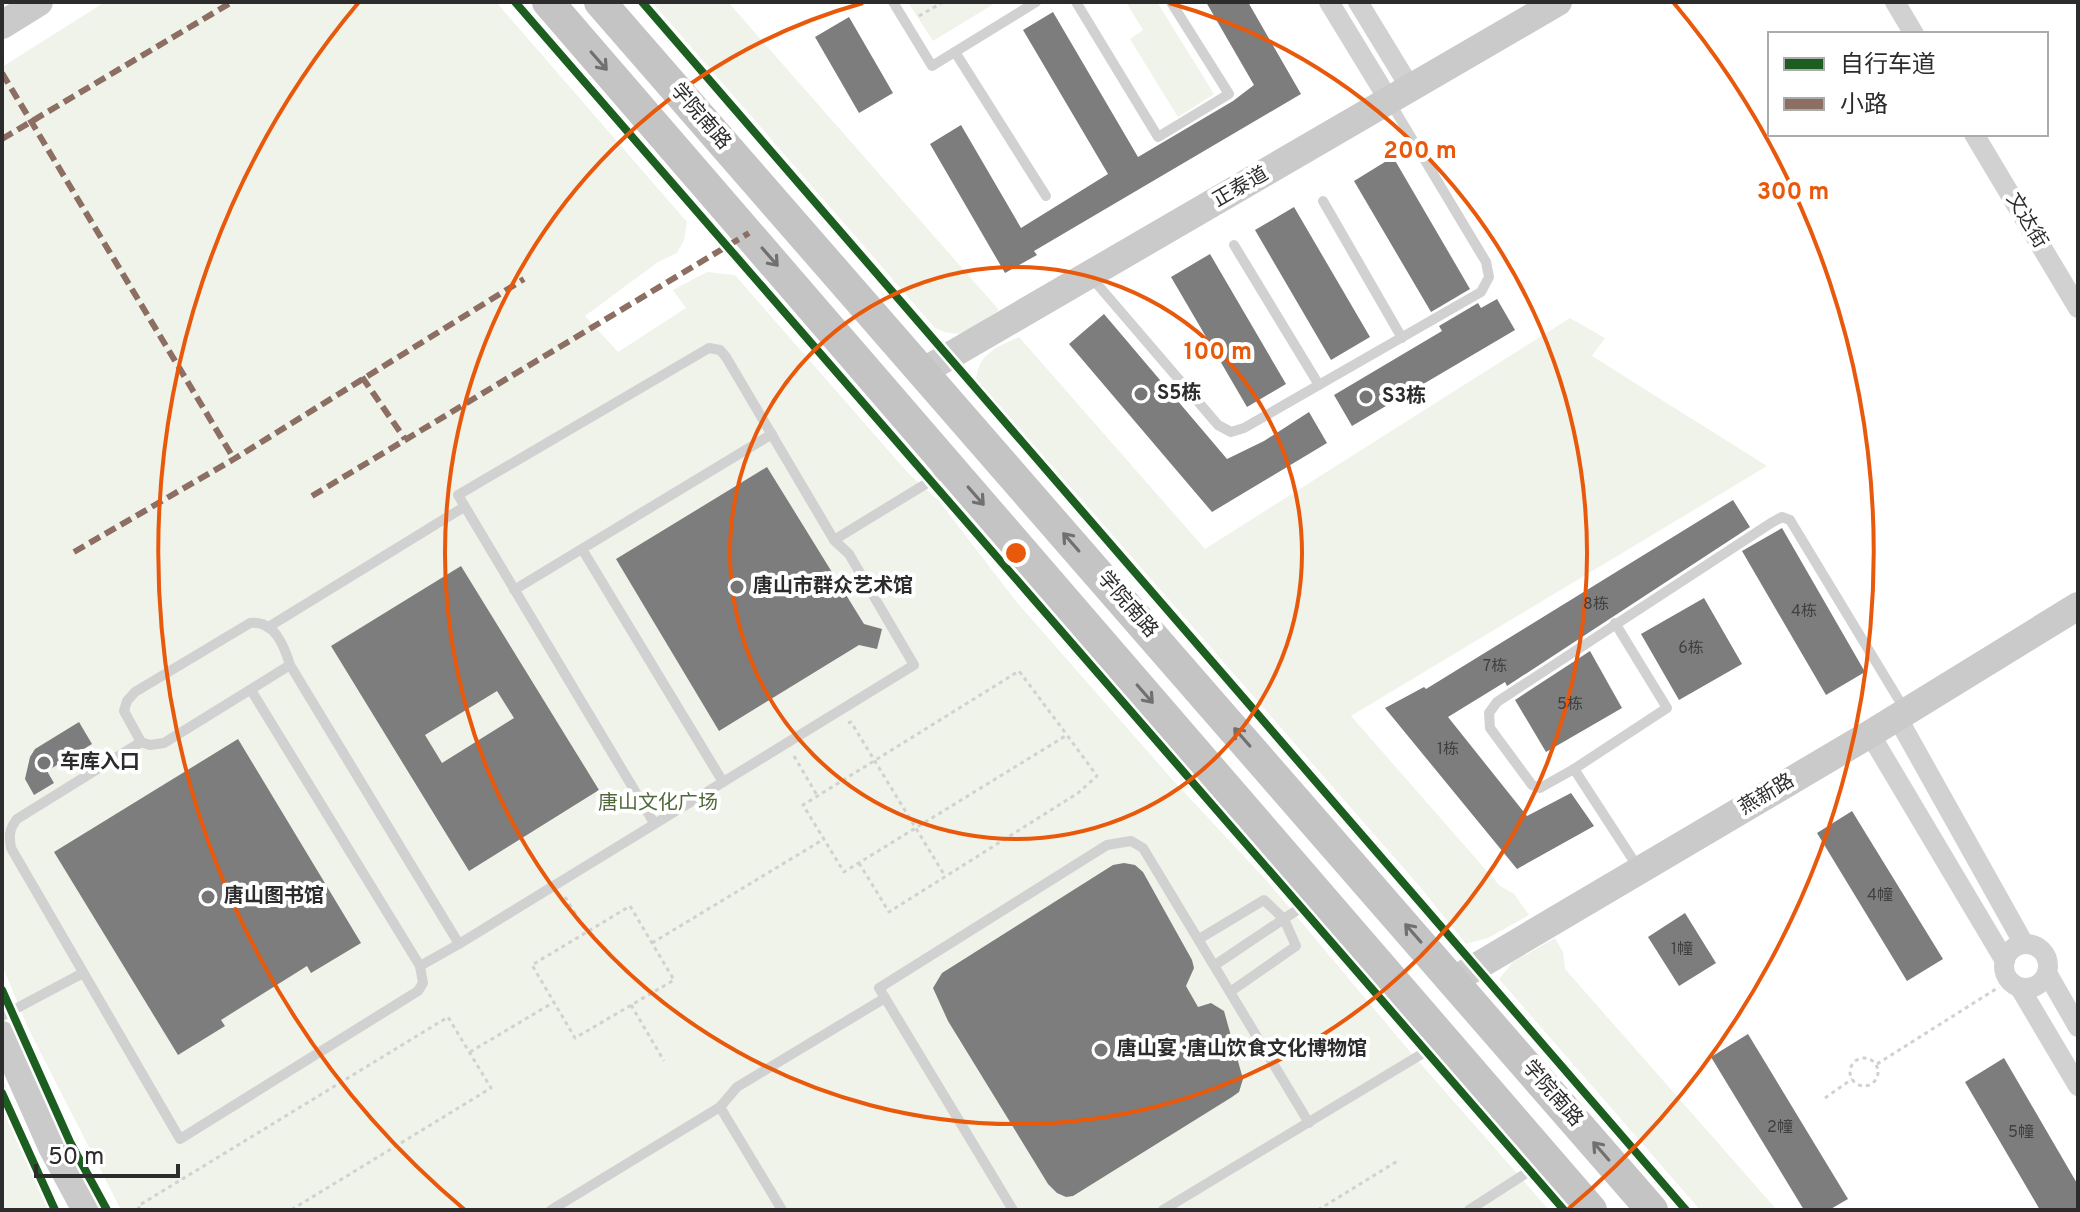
<svg xmlns="http://www.w3.org/2000/svg" width="2080" height="1212" font-family="Overpass,'Noto Sans SC',sans-serif">
<style>
.green{fill:#f0f3ea}
.building{fill:#7d7d7d;fill-rule:evenodd}
.lines{fill:none;stroke-linecap:round;stroke-linejoin:round}
.path{stroke:#d1d1d1;stroke-width:3;stroke-dasharray:4 4;stroke-linecap:butt}
.lane{stroke:#d1d1d1;stroke-width:10}
.street{stroke:#d1d1d1;stroke-width:20}
.secondary{stroke:#cacaca;stroke-width:28}
.primary{stroke:#c4c4c4;stroke-width:32}
.quiet{stroke:#8d6e63;stroke-width:6;stroke-dasharray:12 6;stroke-linecap:butt}
.cycleway-casing{stroke:#fff;stroke-width:13}
.cycleway{stroke:#1b5e20;stroke-width:8}
.oneway{stroke:#707070}
.ring{fill:none;stroke:#e8590c;stroke-width:4}
.poi-dot{fill:#767676;stroke:#fff;stroke-width:3}
.labels{text-anchor:middle;dominant-baseline:central;stroke-width:8;stroke-linejoin:round;paint-order:stroke}
.number-label{font-size:16px;fill:#404040}
.street-label{font-size:20px;fill:#2c2c2c;stroke:#fff}
.poi-label{font-size:20px;font-weight:bold;fill:#2c2c2c;stroke:#fff;text-anchor:start}
.park-label{font-size:20px;fill:#50683a;stroke:#fff}
.centre{fill:#e8590c;stroke:#fff;stroke-width:4}
.ring-label{font-size:24px;text-anchor:middle;font-weight:bold;fill:#e8590c;stroke:#fff;stroke-width:8;stroke-linejoin:round;paint-order:stroke}
</style>
<rect width="100%" height="100%" fill="#fff"/>
<g class="green">
<path d="M105,2h391l191,220 -3,18 -7,13 -19,9 -73,54 33,36 68,-44 -13,-18 34,-18 28,3 173,198 31,28 76,99 156,178 96,103 139,166 143,163h-1428l-93,-182 -26,-63v-898z"/>
<path d="M652,2h76l271,308c-24,17 -35,32 -64,18z"/>
<path d="M908,2h89l-64,39z"/>
<path d="M1126,2h31l57,92 -36,23 -48,-78 13,-9z"/>
<path d="M1570,318l35,20 -13,18 175,110 -416,250 149,170 14,8 15,21 -41,23 -22,6 -45,-56 -445,-509c3,-26 21,-32 43,-42l186,212z"/>
<path d="M1555,938l8,14 2,17 212,241h-77l-201,-231 14,-17z"/>
<path d="M2,1077l50,122 7,11h-57z"/>
</g>
<g class="building">
<path d="M1206,2h42l53,92 -267,157 3,4 -32,18 -75,-129 31,-19 60,103 87,-54 -85,-144 30,-18 85,145 95,-56 21,-16z"/>
<path d="M849,17l44,76 -34,20 -44,-76z"/>
<path d="M1393,157l77,132 -39,23 -77,-131z"/>
<path d="M1294,207l76,130 -39,23 -76,-130z"/>
<path d="M1210,254l76,130 -39,23 -76,-130z"/>
<path d="M1497,299l18,31 -163,96 -18,-31 108,-64 -3,-5 39,-23 3,5z"/>
<path d="M1104,314l123,145 37,-18 45,-29 18,31 -115,69 -143,-168z"/>
<path d="M767,467l97,157 18,5 -5,20 -18,-4 -140,86 -103,-172z"/>
<path d="M1733,500l17,27 -243,159 -2,-4 -57,35 79,99 44,-23 23,33 -77,43 -132,-161 39,-21 2,2z"/>
<path d="M1782,528l83,144 -39,23 -84,-144z"/>
<path d="M461,566l138,224 -130,81 -138,-225zM497,691l17,27 -72,45 -17,-28z"/>
<path d="M1704,598l38,66 -63,36 -38,-66z"/>
<path d="M1590,651l32,57 -76,44 -31,-52z"/>
<path d="M79,722l13,22 -45,27 7,12 -20,12 -9,-16 5,-22 5,-8z"/>
<path d="M238,739l123,204 -50,30 -4,-7 -86,54 4,6 -47,29 -124,-203z"/>
<path d="M1852,811l91,148 -36,22 -90,-148z"/>
<path d="M1124,863l11,2 8,7 49,88 2,8 -8,18 12,21 13,-4 13,8 19,68 -4,13 -7,5 -159,99 -7,1 -9,-4 -9,-9 -100,-163 -15,-33 9,-15 171,-108z"/>
<path d="M1685,913l31,50 -37,23 -31,-49z"/>
<path d="M1748,1034l100,165 -19,11h-25l-93,-153z"/>
<path d="M2004,1058l74,127v25h-38l-75,-128z"/>
</g>
<g class="lines">
<g class="path">
<path d="M919,16l24,-14"/>
<path d="M848,723l3,-1 94,154"/>
<path d="M794,756l24,41"/>
<path d="M859,863l30,49 189,-119 19,-17 -30,-41 -223,137 -41,-67 216,-134 48,64"/>
<path d="M565,897l21,34"/>
<path d="M630,906l44,74 -99,58 -43,-73z"/>
<path d="M652,943l172,-104"/>
<path d="M631,1005l33,56"/>
<path d="M470,1052l84,-50"/>
<circle cx="1864" cy="1072" r="14"/>
<path d="M1877,1064l122,-77"/>
<path d="M1825,1098l27,-19"/>
<path d="M140,1210l-2,-4 310,-189 43,71 -200,122"/>
<path d="M1318,1210l81,-50"/>
</g>
<g class="lane">
<path d="M893,2l39,64 104,-64"/>
<path d="M1076,2l82,135 71,-43 -58,-92"/>
<path d="M955,52l91,144"/>
<path d="M1323,201l79,137"/>
<path d="M1234,245l85,140"/>
<path d="M1091,277l127,148 13,7 13,-4 237,-136 8,-15 -3,-15 -96,-160"/>
<path d="M582,549l141,233"/>
<path d="M514,590l258,-156"/>
<path d="M270,626l194,-119"/>
<path d="M290,665l-126,78 -14,2 -9,-3 -17,-31 3,-10 8,-9 115,-69c24,-3 34,22 40,42l169,279 -39,22"/>
<path d="M141,742l-124,77c-8,10 -8,17 -6,29l169,291 238,-148 5,-8 -3,-17 -169,-276"/>
<path d="M1574,769l93,-61 -52,-85"/>
<path d="M654,823l-196,-328 251,-147 11,2 6,7 108,183 113,-69"/>
<path d="M1639,869l-65,-100 -34,19 -8,-3 -42,-57 -1,-15 8,-11 274,-179 11,-6 8,3 115,190"/>
<path d="M1199,939l65,-39 20,19 12,27 -66,46"/>
<path d="M459,944l455,-279 -65,-111 -15,-14"/>
<path d="M1215,965l100,-67"/>
<path d="M2,1016l81,-43"/>
<path d="M720,1107l17,-20 148,-89"/>
<path d="M551,1210l169,-103 62,103"/>
<path d="M1013,1210l-134,-222 228,-143 24,-4 12,7 166,275"/>
<path d="M1163,1210l277,-167"/>
<path d="M1469,1210l76,-49"/>
</g>
<g class="street">
<path d="M1329,2l61,100"/>
<path d="M1358,2l53,87"/>
<path d="M1895,2l19,32"/>
<path d="M1974,134l104,174"/>
<path d="M1897,717l127,227"/>
<path d="M1870,734l135,227"/>
<circle cx="2026" cy="966" r="22"/>
<path d="M2047,973l31,54"/>
<path d="M2020,988l58,98"/>
</g>
<g class="secondary">
<path d="M2,25l37,-23"/>
<path d="M922,372l636,-370"/>
<path d="M1454,980l416,-246 208,-128"/>
<path d="M2,1035l50,112 34,63"/>
</g>
<g class="primary">
<path d="M548,2l1043,1208"/>
<path d="M600,2l1052,1208"/>
</g>
<g class="quiet">
<path d="M2,73l232,386"/>
<path d="M2,139l230,-137"/>
<path d="M362,377l43,62"/>
<path d="M312,496l437,-263"/>
<path d="M74,552l160,-93 290,-180"/>
</g>
<defs>
<g id="cycleway">
<path d="M515,2l1049,1208"/>
<path d="M642,2l1044,1208"/>
<path d="M2,990l68,152 37,68"/>
<path d="M2,1093l53,117"/>
</g>
</defs>
<use href="#cycleway" class="cycleway-casing"/>
<use href="#cycleway" class="cycleway"/>
</g>
<defs><path id="oneway-shaft" d="M-6 0H5M1.5-3L5.5 0L1.5 3" fill="none" stroke-width="1.6" stroke-linecap="round" stroke-linejoin="round" transform="scale(2)"/></defs>
<g class="oneway">
<use href="#oneway-shaft" transform="translate(599 61) rotate(49)"/>
<use href="#oneway-shaft" transform="translate(770 257) rotate(49)"/>
<use href="#oneway-shaft" transform="translate(976 496) rotate(49)"/>
<use href="#oneway-shaft" transform="translate(1071 542) rotate(-131)"/>
<use href="#oneway-shaft" transform="translate(1145 694) rotate(49)"/>
<use href="#oneway-shaft" transform="translate(1242 737) rotate(-131)"/>
<use href="#oneway-shaft" transform="translate(1413 933) rotate(-131)"/>
<use href="#oneway-shaft" transform="translate(1601 1151) rotate(-131)"/>
</g>
<g class="ring">
<circle cx="1016" cy="553" r="286"/>
<path d="M1169 3A571 571 0 1 1 863 3"/>
<path d="M465 1210A857 857 0 0 1 359 2M1673 2A857 857 0 0 1 1567 1210"/>
</g>
<g class="poi-dot">
<circle cx="1141" cy="394" r="8"/>
<circle cx="1366" cy="397" r="8"/>
<circle cx="737" cy="587" r="8"/>
<circle cx="44" cy="763" r="8"/>
<circle cx="208" cy="897" r="8"/>
<circle cx="1101" cy="1050" r="8"/>
</g>
<g class="labels">
<g class="number-label">
<text x="1596" y="605">8栋</text>
<text x="1804" y="612">4栋</text>
<text x="1691" y="649">6栋</text>
<text x="1495" y="667">7栋</text>
<text x="1570" y="705">5栋</text>
<text x="1448" y="750">1栋</text>
<text x="1880" y="896">4幢</text>
<text x="1682" y="950">1幢</text>
<text x="1780" y="1128">2幢</text>
<text x="2021" y="1133">5幢</text>
</g>
<g class="street-label">
<text transform="translate(700 117) rotate(49)">学院南路</text>
<text transform="translate(1241 188) rotate(-30)">正泰道</text>
<text transform="translate(2026 221) rotate(59)">文达街</text>
<text transform="translate(1127 605) rotate(49)">学院南路</text>
<text transform="translate(1767 795) rotate(-31)">燕新路</text>
<text transform="translate(1552 1094) rotate(49)">学院南路</text>
</g>
<g class="poi-label">
<text x="1157" y="394">S5栋</text>
<text x="1382" y="397">S3栋</text>
<text x="753" y="587">唐山市群众艺术馆</text>
<text x="60" y="763">车库入口</text>
<text x="224" y="897">唐山图书馆</text>
<text x="1117" y="1050">唐山宴 · 唐山饮食文化博物馆</text>
</g>
<g class="park-label">
<text x="658" y="804">唐山文化广场</text>
</g>
</g>
<circle cx="1016" cy="553" r="12" class="centre"/>
<g class="ring-label">
<text x="1420" y="158">200 m</text>
<text x="1793" y="199">300 m</text>
<text x="1218" y="359">100 m</text>
</g>
<rect width="2080" height="1212" fill="none" stroke="#2c2c2c" stroke-width="8"/>
<rect x="1768" y="32" width="280" height="104" fill="#ffffff" stroke="#ababab" stroke-width="2"/>
<rect x="1784" y="58" width="40" height="12" fill="#1b5e20" stroke="#ababab" stroke-width="2"/>
<text x="1840" y="72" font-size="24" fill="#2c2c2c">自行车道</text>
<rect x="1784" y="98" width="40" height="12" fill="#8d6e63" stroke="#ababab" stroke-width="2"/>
<text x="1840" y="112" font-size="24" fill="#2c2c2c">小路</text>
<path d="M36 1164v12h142v-12" fill="none" stroke="#2c2c2c" stroke-width="4"/>
<text x="48" y="1164" font-size="24" fill="#2c2c2c" stroke="#ffffff" stroke-width="6" paint-order="stroke">50 m</text>
</svg>
